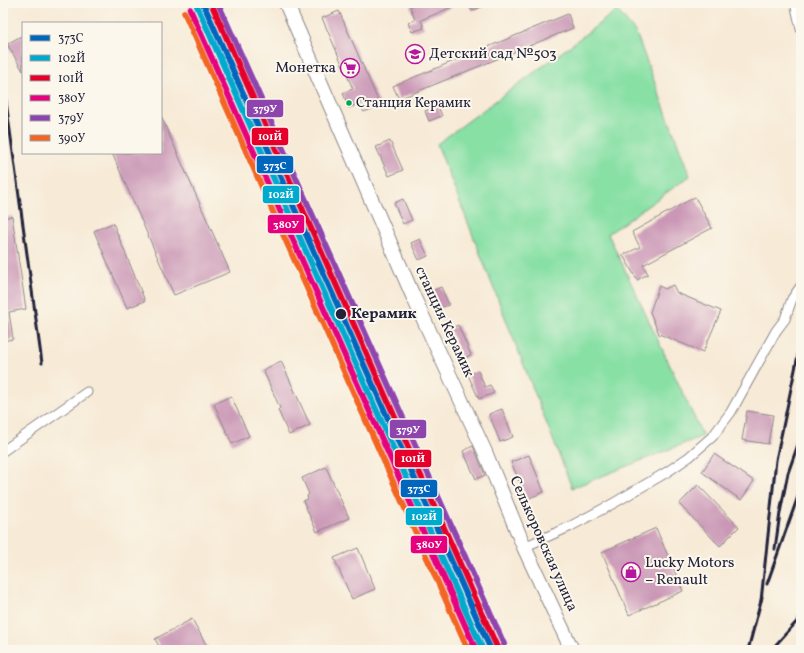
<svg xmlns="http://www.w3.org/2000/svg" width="804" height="653" font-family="Vollkorn,serif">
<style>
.green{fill:#88e0a5;stroke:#558170}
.building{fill:#ca97b6}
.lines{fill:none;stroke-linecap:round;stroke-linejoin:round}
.street-casing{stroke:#8c8688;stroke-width:11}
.primary-casing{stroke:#8c8688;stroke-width:16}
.street{stroke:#fff;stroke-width:9}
.primary{stroke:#fff;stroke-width:14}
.rail{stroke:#22223b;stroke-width:3}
.rail-1-casing{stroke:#fbf7ec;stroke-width:9}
.rail-2-casing{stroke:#fbf7ec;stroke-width:9}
.rail-3-casing{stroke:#fbf7ec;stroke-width:9}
.rail-4-casing{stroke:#fbf7ec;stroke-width:9}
.rail-5-casing{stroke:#fbf7ec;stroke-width:9}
.rail-6-casing{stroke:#fbf7ec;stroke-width:9}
.rail-1{stroke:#0065bd;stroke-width:6}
.rail-2{stroke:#00a9ce;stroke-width:6}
.rail-3{stroke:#e4002b;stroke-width:6}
.rail-4{stroke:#e5007d;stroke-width:6}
.rail-5{stroke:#8e44ad;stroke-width:6}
.rail-6{stroke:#f26522;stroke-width:6}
.bus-dot{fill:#00a651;stroke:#fbf7ec;stroke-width:1.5}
.stop-dot{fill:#22223b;stroke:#fbf7ec;stroke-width:1.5}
.labels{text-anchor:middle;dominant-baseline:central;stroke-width:4;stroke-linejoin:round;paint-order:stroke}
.bus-label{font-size:14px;fill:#22223b;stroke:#fbf7ec;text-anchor:start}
.poi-label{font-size:15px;fill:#22223b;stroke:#fbf7ec;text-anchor:start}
.stop-label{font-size:15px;font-weight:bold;fill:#22223b;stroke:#fbf7ec;text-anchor:start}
.street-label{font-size:15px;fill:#22223b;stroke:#fbf7ec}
.line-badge{stroke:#fbf7ec;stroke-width:1.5}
.badge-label{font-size:11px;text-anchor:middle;font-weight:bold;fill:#fff}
</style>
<rect width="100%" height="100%" fill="#fbf7ec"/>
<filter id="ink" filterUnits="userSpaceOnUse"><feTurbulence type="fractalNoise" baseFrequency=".025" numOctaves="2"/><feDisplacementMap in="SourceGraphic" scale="8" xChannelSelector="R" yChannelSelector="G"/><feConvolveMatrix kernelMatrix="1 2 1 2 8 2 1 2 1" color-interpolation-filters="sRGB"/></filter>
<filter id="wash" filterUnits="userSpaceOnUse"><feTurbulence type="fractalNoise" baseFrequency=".012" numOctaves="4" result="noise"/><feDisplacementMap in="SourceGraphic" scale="16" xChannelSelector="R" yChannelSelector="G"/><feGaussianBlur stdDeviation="0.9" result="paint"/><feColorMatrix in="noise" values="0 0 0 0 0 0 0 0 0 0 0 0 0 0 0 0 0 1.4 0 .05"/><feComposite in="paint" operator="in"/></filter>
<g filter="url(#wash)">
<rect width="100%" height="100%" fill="#f7ead6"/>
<path class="green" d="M617,10l19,23 54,143 -82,58 95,202 -131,52 -135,-344 125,-92z"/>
<g id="blocks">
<g class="building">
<path d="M417,3h45l-41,17 3,8 -12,4 -4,-9 7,-3 -5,-14z"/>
<path d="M468,3h23l-19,8z"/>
<path d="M339,11l41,94 -16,7 -5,-9 -10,5 -6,-15 10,-4 -31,-71z"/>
<path d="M568,14l5,14 -174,71 -6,-13z"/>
<path d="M23,35v36l-16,-27z"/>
<path d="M438,106l4,10 -13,5 -4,-10z"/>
<path d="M161,116l69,156 -56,23 -62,-142h49z"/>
<path d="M390,141l13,29 -14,6 -13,-29z"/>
<path d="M695,197l17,31 -69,37 5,9 -11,6 -14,-25 17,-8 -8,-15z"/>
<path d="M403,199l9,21 -9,4 -9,-21z"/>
<path d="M12,216l14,93 -17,3 4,27 -10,2v-123z"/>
<path d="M113,223l32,78 -18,7 -33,-77z"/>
<path d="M420,239l8,17 -9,4 -8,-17z"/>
<path d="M673,285l4,8 44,18 -18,41 -44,-18 -9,-22 9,-26 6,3z"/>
<path d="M441,287l8,18 -10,3 -7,-17z"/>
<path d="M458,325l13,30 -9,4 -12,-30z"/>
<path d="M281,361l29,64 -21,10 -11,-25 2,-2 -17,-38z"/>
<path d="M478,371l7,16 5,-2 4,8 -15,6 -11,-24z"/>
<path d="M231,396l18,40 -17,8 -18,-40z"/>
<path d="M502,409l11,28 -13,5 -11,-28z"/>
<path d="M747,411l26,4 -5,29 -26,-4z"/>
<path d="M473,446l12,29 -9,4 -13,-28z"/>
<path d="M714,454l40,27 -13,19 -39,-28z"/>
<path d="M529,455l15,37 -17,7 -16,-37z"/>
<path d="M326,467l23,51 -32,14 -14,-31 5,-2 -1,-3 2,-2 -7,-16z"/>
<path d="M698,485l41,42 -19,19 -41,-42z"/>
<path d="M656,528l27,63 -54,24 -27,-63z"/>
<path d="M358,548l17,41 -23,10 -18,-41z"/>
<path d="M192,619l17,31h-48l-6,-11z"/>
</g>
</g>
</g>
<g filter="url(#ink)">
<use href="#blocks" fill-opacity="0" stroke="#8c8688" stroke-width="1"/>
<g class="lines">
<defs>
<g id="street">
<path d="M795,3l6,26"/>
<path d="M3,451l84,-59"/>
<path d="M524,547l45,-20 45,-24 53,-31 22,-15 24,-21 18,-24 45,-81 9,-12 7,-20 9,-13"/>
</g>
<path id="primary" d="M286,3l127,293 72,156 39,95 48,103"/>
</defs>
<use href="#street" class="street-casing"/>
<use href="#primary" class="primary-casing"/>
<use href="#street" class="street"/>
<use href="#primary" class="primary"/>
<g class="rail">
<path d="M194,3l11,22"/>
<path d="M3,80l39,283"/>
<path d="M775,549l5,-36 8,-40 13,-37"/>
<path d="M767,584l34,-96"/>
<path d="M761,601l15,-141 25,-119"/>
<path d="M748,650l14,-53"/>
<path d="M771,650l30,-33"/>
</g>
<defs>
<path id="rail-1" d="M203,3l288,647"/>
<path id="rail-2" d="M197,6l286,644"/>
<path id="rail-3" d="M211,3l286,644"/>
<path id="rail-4" d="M190,9l286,641"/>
<path id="rail-5" d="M218,3l286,641"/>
<path id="rail-6" d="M184,12l284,638"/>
</defs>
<use href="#rail-1" class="rail-1-casing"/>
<use href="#rail-2" class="rail-2-casing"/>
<use href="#rail-3" class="rail-3-casing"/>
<use href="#rail-4" class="rail-4-casing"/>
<use href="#rail-5" class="rail-5-casing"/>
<use href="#rail-6" class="rail-6-casing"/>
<use href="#rail-1" class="rail-1"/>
<use href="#rail-2" class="rail-2"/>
<use href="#rail-3" class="rail-3"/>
<use href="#rail-4" class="rail-4"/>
<use href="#rail-5" class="rail-5"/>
<use href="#rail-6" class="rail-6"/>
</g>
</g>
<defs>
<symbol id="school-ring" viewBox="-11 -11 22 22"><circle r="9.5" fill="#fbf7ec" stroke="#b5179e" stroke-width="1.5"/><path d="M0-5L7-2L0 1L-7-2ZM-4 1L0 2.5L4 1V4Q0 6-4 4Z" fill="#b5179e"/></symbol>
<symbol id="supermarket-ring" viewBox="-11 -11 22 22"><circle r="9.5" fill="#fbf7ec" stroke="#b5179e" stroke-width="1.5"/><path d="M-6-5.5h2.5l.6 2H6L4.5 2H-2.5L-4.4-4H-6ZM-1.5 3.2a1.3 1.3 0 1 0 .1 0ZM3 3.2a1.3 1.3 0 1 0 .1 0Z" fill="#b5179e"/></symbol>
<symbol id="shop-ring" viewBox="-11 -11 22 22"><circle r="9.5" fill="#fbf7ec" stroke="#b5179e" stroke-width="1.5"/><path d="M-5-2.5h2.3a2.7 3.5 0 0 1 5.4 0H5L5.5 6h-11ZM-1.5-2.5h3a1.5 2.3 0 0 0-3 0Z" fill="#b5179e"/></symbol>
</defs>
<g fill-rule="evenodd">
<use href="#school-ring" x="404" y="43" width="22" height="22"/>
<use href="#supermarket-ring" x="339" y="57" width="22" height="22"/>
<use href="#shop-ring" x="620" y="561" width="22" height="22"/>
</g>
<circle class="bus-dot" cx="349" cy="103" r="3.5"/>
<circle class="stop-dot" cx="341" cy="314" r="6"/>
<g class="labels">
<g class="bus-label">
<text x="356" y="103">Станция Керамик</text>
</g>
<g class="poi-label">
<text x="429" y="54">Детский сад №503</text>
<text x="336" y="68" text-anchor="end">Монетка</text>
<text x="645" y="563">Lucky Motors<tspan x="645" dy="17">– Renault</tspan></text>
</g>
<g class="stop-label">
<text x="351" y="314">Керамик</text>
</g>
<g class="street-label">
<text transform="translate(444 322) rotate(65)">станция Керамик</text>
<text transform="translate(543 544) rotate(66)">Селькоровская улица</text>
</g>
</g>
<g class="line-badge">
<rect x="246" y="99" width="38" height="19" rx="4" fill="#8e44ad"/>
<rect x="251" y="127" width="38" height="19" rx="4" fill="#e4002b"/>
<rect x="256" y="155" width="38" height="19" rx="4" fill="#0065bd"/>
<rect x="262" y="185" width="38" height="19" rx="4" fill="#00a9ce"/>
<rect x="267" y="214" width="38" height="20" rx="4" fill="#e5007d"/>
<rect x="389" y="419" width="38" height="20" rx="4" fill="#8e44ad"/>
<rect x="394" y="449" width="38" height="19" rx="4" fill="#e4002b"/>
<rect x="400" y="479" width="38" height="19" rx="4" fill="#0065bd"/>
<rect x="405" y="507" width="38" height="19" rx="4" fill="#00a9ce"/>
<rect x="410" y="535" width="38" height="19" rx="4" fill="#e5007d"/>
</g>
<g class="badge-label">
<text x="265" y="112">379У</text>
<text x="270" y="140">101Й</text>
<text x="275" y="169">373C</text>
<text x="281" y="198">102Й</text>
<text x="286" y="228">380У</text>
<text x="408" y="433">379У</text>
<text x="413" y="462">101Й</text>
<text x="419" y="492">373C</text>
<text x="424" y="520">102Й</text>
<text x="429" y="548">380У</text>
</g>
<rect width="804" height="653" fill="none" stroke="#fbf7ec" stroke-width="16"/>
<rect x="22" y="22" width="140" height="132" fill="#fbf7ec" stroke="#a4a2a5"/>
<rect x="30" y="35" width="20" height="6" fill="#0065bd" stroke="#a4a2a5"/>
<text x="58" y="42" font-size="12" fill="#22223b">373C</text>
<rect x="30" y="55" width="20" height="6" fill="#00a9ce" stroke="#a4a2a5"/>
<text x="58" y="62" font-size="12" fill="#22223b">102Й</text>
<rect x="30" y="75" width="20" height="6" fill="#e4002b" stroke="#a4a2a5"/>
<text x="58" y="82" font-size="12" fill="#22223b">101Й</text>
<rect x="30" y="95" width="20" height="6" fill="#e5007d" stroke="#a4a2a5"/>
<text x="58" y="102" font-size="12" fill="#22223b">380У</text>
<rect x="30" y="115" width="20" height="6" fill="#8e44ad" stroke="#a4a2a5"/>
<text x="58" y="122" font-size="12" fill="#22223b">379У</text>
<rect x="30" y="135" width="20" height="6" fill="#f26522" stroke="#a4a2a5"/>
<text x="58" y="142" font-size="12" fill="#22223b">390У</text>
</svg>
